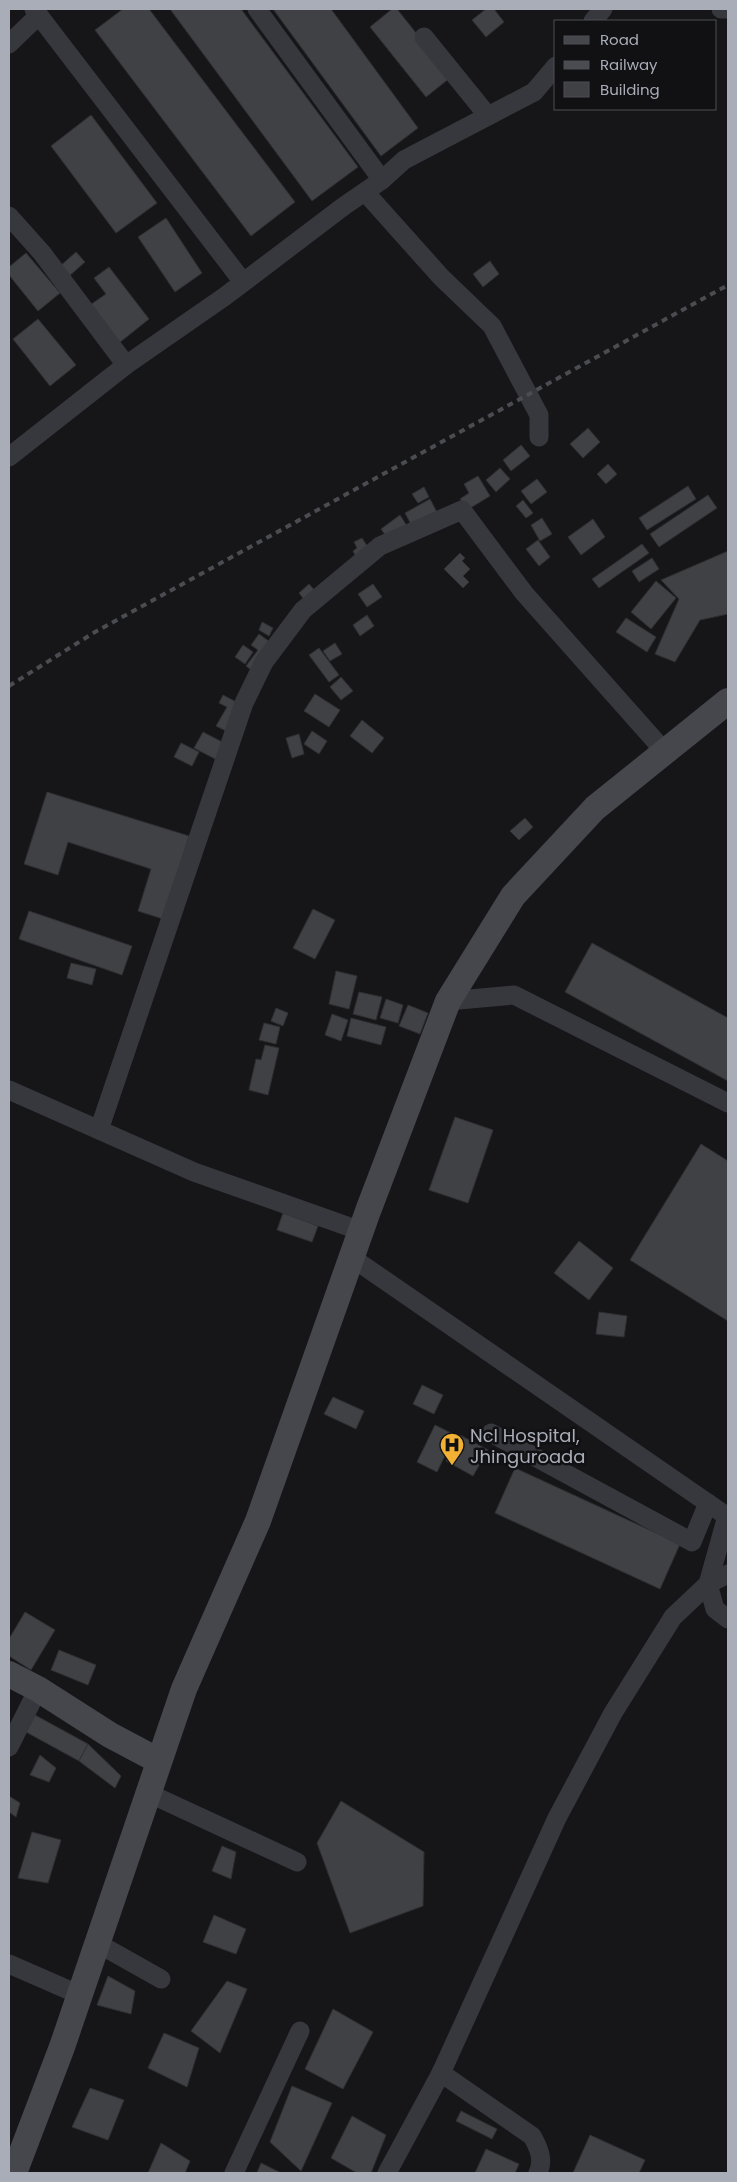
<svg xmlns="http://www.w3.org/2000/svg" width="737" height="2182" font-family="Poppins,sans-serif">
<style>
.building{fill:#404145;stroke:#303034}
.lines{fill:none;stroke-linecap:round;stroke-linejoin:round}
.street{stroke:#37383d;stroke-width:19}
.secondary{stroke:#45474d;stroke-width:26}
.rail{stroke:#4a4c52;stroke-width:4;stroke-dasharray:6 5;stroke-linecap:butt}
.labels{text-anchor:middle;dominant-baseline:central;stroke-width:5;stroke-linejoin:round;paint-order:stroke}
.poi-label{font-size:18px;fill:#a8adb8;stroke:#111113;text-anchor:start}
</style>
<rect width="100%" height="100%" fill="#161618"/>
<g class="building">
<path d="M123,9h26l146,193 -44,34 -156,-206z"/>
<path d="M170,9h71l117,158 -46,34z"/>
<path d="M273,9h58l87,119 -37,28z"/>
<path d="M392,9h5l54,68 -25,20 -56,-70z"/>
<path d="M486,9h8l10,13 -18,15 -14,-17z"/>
<path d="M91,115l66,88 -41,30 -65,-87z"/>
<path d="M166,218l36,55 -27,19 -37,-55z"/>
<path d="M76,252l9,10 -18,16 -9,-10z"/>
<path d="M26,253l34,40 -22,18 -29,-36v-8z"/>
<path d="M490,261l9,13 -16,13 -10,-13z"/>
<path d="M109,267l40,52 -30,24 -29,-38 16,-11 -12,-16z"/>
<path d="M38,319l38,46 -26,21 -37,-47z"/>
<path d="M588,428l12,14 -17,16 -13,-14z"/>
<path d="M521,445l9,11 -19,15 -8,-11z"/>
<path d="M608,464l9,10 -11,10 -9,-10z"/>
<path d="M500,468l10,11 -14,13 -10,-12z"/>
<path d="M478,476l12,20 -23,14 -7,-11 9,-6 -5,-9z"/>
<path d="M537,479l10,13 -16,12 -10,-13z"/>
<path d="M688,486l8,13 -49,31 -8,-12z"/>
<path d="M424,487l5,10 -11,6 -6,-9z"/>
<path d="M708,495l9,13 -58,39 -9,-13z"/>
<path d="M430,499l9,17 -25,14 -9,-17z"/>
<path d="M523,500l10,13 -7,5 -10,-12z"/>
<path d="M400,515l7,11 -19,13 -7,-10z"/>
<path d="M542,518l10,16 -12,7 -9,-16z"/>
<path d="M593,519l12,18 -24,18 -13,-18z"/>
<path d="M362,538l7,11 -13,8 -3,-6 4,-3 -3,-6z"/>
<path d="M538,540l12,17 -11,9 -13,-17z"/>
<path d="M642,544l7,9 -50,35 -7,-9z"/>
<path d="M728,551v63l-28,6 -25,42 -20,-8 24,-55 -18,-19z"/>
<path d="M460,553l5,5 -3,3 8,8 -7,7 6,6 -6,6 -19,-19z"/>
<path d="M652,558l7,11 -20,13 -7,-11z"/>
<path d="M656,581l20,17 -25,31 -20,-17z"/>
<path d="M309,584l8,9 -11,9 -7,-9z"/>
<path d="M373,584l9,13 -15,10 -9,-13z"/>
<path d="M367,615l7,11 -14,10 -7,-11z"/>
<path d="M626,618l30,19 -9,15 -31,-20z"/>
<path d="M262,622l11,6 -4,8 -10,-6z"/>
<path d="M259,634l15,11 -20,27 -8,-6 12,-16 -7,-5z"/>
<path d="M335,643l7,11 -12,7 -7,-10z"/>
<path d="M243,645l10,7 -8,12 -10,-7z"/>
<path d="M319,648l20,27 -10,7 -20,-27z"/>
<path d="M341,677l12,14 -12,9 -11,-13z"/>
<path d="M315,694l25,16 -11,17 -25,-16z"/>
<path d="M223,695l19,10 -14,27 -12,-6 11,-19 -8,-4z"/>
<path d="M362,720l22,18 -12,15 -22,-17z"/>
<path d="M312,731l15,10 -8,13 -15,-10z"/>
<path d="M203,732l25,13 -9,16 -25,-13z"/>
<path d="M299,734l5,20 -12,4 -6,-20z"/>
<path d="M181,743l18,9 -7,14 -18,-9z"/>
<path d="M47,792l142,44 -26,83 -25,-8 13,-42 -83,-27 -10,33 -34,-11z"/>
<path d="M525,818l8,9 -14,13 -9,-9z"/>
<path d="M313,909l22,11 -20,39 -22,-11z"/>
<path d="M29,911l103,35 -10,29 -103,-36z"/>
<path d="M592,943l136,75v63l-163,-89z"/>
<path d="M71,963l25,6 -4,16 -25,-7z"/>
<path d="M336,971l21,5 -8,33 -20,-5z"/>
<path d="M359,992l23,5 -6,23 -23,-6z"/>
<path d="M386,999l17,6 -5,18 -18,-5z"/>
<path d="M408,1005l20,8 -8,21 -21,-8z"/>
<path d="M276,1008l12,5 -5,13 -12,-5z"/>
<path d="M332,1014l16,6 -7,21 -16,-6z"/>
<path d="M351,1018l35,9 -5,18 -34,-9z"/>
<path d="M264,1023l16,4 -4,17 -17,-4z"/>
<path d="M265,1045l14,3 -11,47 -19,-5 7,-31 5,1z"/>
<path d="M455,1117l38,13 -25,73 -39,-13z"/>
<path d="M701,1144l27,17v160l-98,-61z"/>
<path d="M283,1213l35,13 -6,16 -35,-12z"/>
<path d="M579,1241l34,27 -24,32 -35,-27z"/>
<path d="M599,1312l28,4 -3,21 -28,-3z"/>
<path d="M422,1385l21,10 -9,19 -21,-10z"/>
<path d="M333,1397l31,14 -8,18 -32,-15z"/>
<path d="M435,1425l20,10 -18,37 -20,-10z"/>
<path d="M460,1435l28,15 -15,26 -27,-15z"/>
<path d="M515,1468l165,76 -20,45 -165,-76z"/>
<path d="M25,1612l30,18 -24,40 -22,-14v-17z"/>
<path d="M59,1650l37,15 -8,20 -37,-15z"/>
<path d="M35,1715l53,29 -9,17 -53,-29z"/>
<path d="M88,1744l33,32 -6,12 -36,-27z"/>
<path d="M40,1755l16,13 -7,14 -19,-7z"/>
<path d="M9,1796l11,7 -4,14 -7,-5z"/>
<path d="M341,1801l83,51 -1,54 -73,27 -33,-90z"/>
<path d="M32,1832l29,8 -13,43 -30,-5z"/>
<path d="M222,1846l14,6 -5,27 -19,-8z"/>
<path d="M214,1915l32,14 -10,25 -33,-12z"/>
<path d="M108,1976l27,15 -4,23 -34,-9z"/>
<path d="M227,1981l20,8 -27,64 -29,-22z"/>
<path d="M333,2009l40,23 -30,57 -38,-20z"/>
<path d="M164,2033l35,15 -12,39 -39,-19z"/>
<path d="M292,2086l40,17 -31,68 -31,-29z"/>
<path d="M90,2088l34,12 -16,40 -36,-13z"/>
<path d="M461,2111l36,18 -5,10 -36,-18z"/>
<path d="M352,2116l34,19 -15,38h-14l-26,-15z"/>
<path d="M590,2135l55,25 -6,13h-66z"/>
<path d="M161,2143l29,18 -5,12h-37z"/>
<path d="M486,2149l33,15 -4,9h-40z"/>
<path d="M261,2163l20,10h-24z"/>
</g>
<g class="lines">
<g class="street">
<path d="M34,9l209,273"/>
<path d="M257,9l125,171"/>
<path d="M721,9h7"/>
<path d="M593,21l10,-12"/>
<path d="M424,37l64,79"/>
<path d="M9,44l30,-29"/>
<path d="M365,192l76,85 51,49 47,89v22"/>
<path d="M9,216l33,37 84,112"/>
<path d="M9,457l117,-92 98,-68 120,-91 38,-26 22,-20 130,-68 22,-26"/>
<path d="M448,1001l66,-6 214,108"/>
<path d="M9,1090l185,82 167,59"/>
<path d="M99,1130l145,-427 20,-41 39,-52 77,-64 82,-36 62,83 141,159"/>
<path d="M351,1257l377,260"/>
<path d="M491,1433l201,109 16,-39"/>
<path d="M727,1516l-19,68 7,25 13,10"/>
<path d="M9,1747l29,-58"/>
<path d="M148,1793l149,69"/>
<path d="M97,1943l64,36"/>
<path d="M9,1964l71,31"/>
<path d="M441,2073l91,63c7,12 12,24 6,37"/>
<path d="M234,2173l66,-142"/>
<path d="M387,2173l54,-100 116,-255 56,-105 60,-96 35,-33 20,-10"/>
</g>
<g class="secondary">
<path d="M9,1674l29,15 72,46 49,26"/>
<path d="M14,2173l48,-126 122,-358 74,-168 110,-310 80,-210 65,-105 82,-88 133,-107"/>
</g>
<path class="rail" d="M9,686l86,-54 633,-347"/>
</g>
<defs>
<symbol id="hospital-pin" viewBox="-11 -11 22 30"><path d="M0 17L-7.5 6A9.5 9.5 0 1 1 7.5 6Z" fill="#f2b134" stroke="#111113"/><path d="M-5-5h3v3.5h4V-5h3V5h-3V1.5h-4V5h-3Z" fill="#111"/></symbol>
</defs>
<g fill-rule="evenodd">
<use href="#hospital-pin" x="438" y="1431" width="28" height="38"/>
</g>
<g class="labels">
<g class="poi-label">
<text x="470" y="1435">Ncl Hospital,<tspan x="470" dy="21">Jhinguroada</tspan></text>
</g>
</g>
<rect width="737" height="2182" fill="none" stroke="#a8adb8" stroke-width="20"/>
<rect x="554" y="20" width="162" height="90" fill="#111113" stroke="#4d4f55"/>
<rect x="564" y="36" width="25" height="8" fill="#45474d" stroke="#4d4f55"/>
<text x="600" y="45" font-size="15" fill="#a8adb8">Road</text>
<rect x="564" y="61" width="25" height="8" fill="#4a4c52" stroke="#4d4f55"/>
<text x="600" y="70" font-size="15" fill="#a8adb8">Railway</text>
<rect x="564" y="82" width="25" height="15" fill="#404145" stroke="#4d4f55"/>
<text x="600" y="95" font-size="15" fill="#a8adb8">Building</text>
</svg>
